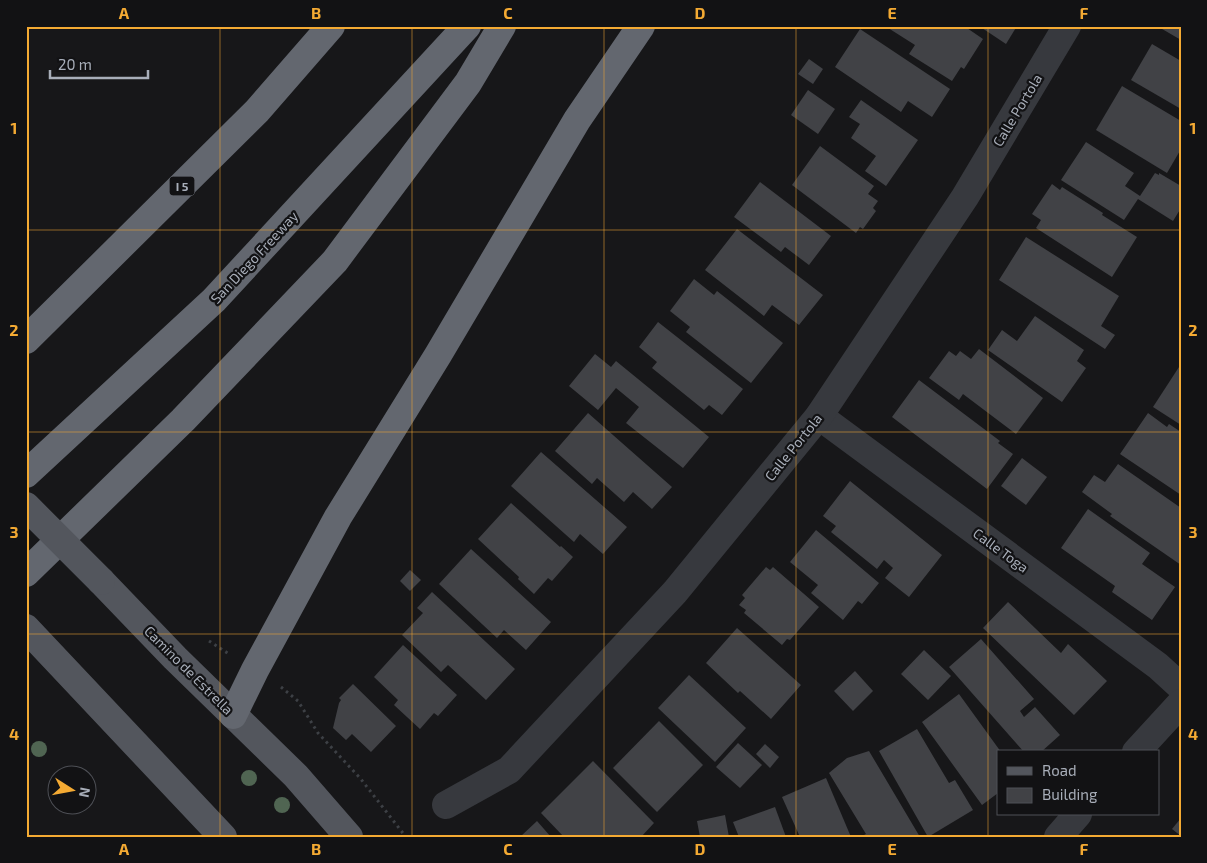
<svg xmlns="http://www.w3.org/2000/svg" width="1207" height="863" font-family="'Exo 2',sans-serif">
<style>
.building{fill:#414246}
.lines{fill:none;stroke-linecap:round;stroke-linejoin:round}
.path{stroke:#3d4045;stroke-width:3;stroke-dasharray:2.5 4;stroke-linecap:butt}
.minor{stroke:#37393e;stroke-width:28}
.major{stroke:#53565d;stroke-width:28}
.highway{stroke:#63676f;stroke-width:28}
.major-bridge{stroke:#53565d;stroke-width:28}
.tree{fill:#506552}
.grid{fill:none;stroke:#f4aa33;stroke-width:1;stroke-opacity:0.55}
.labels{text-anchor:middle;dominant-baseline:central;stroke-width:4.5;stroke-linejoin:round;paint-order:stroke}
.shield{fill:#121214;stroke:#7b7f88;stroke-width:1}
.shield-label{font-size:12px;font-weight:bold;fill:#a8aeb9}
.street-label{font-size:14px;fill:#a8aeb9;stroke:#121214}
.neatline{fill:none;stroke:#f4aa33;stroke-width:2}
.grid-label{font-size:16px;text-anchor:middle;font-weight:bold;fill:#f4aa33}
</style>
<rect width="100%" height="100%" fill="#171719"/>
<g class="building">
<path d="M885,26h79l19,13 -19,30 -3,-2 -9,14 -43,-27 6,-9z"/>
<path d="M979,26h38l-11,18z"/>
<path d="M1157,26h24v14z"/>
<path d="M860,29l90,60 -18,28 -24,-16 -7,11 -66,-45z"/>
<path d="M1152,44l29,17v48l-50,-29z"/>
<path d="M809,59l14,10 -10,15 -15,-10z"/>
<path d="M1122,86l59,35v28l-14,24 -71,-43z"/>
<path d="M808,90l27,19 -17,25 -27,-19z"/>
<path d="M861,100l57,40 -32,46 -21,-15 11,-15 -25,-18 9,-14 -11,-7z"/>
<path d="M1086,142l48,31 -9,13 15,10 15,-23 4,2v-2l22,13v22l-8,13 -35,-22 -14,21 -63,-40z"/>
<path d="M820,146l54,40 -6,8 10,7 -5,7 3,3 -13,18 -3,-2 -4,6 -64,-48z"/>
<path d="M760,182l71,54 -22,29 -24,-18 -4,5 -47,-35z"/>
<path d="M1052,184l8,6 2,-3 41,26 -1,2 35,22 -25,40 -76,-49 5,-8 -9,-6z"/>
<path d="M737,229l86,66 -24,30 -27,-20 -8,11 -59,-46z"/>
<path d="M1026,237l93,59 -18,30 14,9 -10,14 -106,-69z"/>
<path d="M694,279l20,16 3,-4 66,52 -32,40 -65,-51 4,-5 -20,-16z"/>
<path d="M1035,316l49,34 -7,11 9,7 -24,34 -74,-52 14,-20 15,11z"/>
<path d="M658,322l85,67 -21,26 -13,-10 -5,5 -52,-42 5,-6 -18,-15z"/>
<path d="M979,349l64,49 -27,36 -53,-40 -4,6 -30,-22 20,-27 7,5 4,-5 11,8z"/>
<path d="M595,354l16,13 5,-6 93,76 -26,31 -57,-45 13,-16 -23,-19 -18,22 -29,-24z"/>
<path d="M1179,367l2,1v57l-28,-18z"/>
<path d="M919,380l81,61 -2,2 15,11 -26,35 -95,-72z"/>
<path d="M588,413l84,74 -20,22 -19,-17 -9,10 -27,-24 -5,6 -37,-33z"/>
<path d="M1148,413l19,14 2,-3 12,8v63l-61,-41z"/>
<path d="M541,452l86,75 -24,27 -23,-20 -6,8 -63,-56z"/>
<path d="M1022,458l25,19 -21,28 -25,-19z"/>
<path d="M1118,464l63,44v19l-2,2 2,1v35l-71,-49 2,-2 -30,-22 12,-17 11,7z"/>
<path d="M850,481l92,74 -33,42 -24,-19 8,-10 -9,-8 -7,9 -46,-37 5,-6 -13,-10z"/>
<path d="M511,503l49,44 1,-1 12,11 -21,24 -4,-3 -14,16 -16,-15 1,-2 -41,-38z"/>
<path d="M1088,509l62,44 -8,11 33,23 -23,33 -40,-28 3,-6 -54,-38z"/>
<path d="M816,530l63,53 -17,21 -4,-3 -15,19 -32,-27 7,-8 -28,-23z"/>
<path d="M471,549l80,73 -25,28 -22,-20 -7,8 -58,-54z"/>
<path d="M766,567l4,3 3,-3 46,40 -29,33 -3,-1 -5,6 -38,-32 2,-3 -7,-5 6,-7 -3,-3z"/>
<path d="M410,570l11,10 -11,11 -10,-10z"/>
<path d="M432,592l83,77 -29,31 -38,-35 -7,7 -39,-37 21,-22 -6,-5z"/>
<path d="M1008,602l53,51 7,-9 39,37 -33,34 -91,-87z"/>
<path d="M737,628l64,57 -30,34 -31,-28 -2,2 -32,-30z"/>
<path d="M981,639l53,60 -14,12 4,6 11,-10 25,28 -19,17h-17l-75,-85z"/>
<path d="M403,645l54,50 -19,21 -4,-3 -14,16 -26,-24 4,-5 -24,-23z"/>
<path d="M924,650l27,26 -23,24 -27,-26z"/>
<path d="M855,671l18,20 -20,20 -19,-20z"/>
<path d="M689,675l57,53 -31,34 -57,-54z"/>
<path d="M353,684l43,42 -25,26 -19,-18 -6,6 -13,-12 6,-25 2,-3 -2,-2z"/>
<path d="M959,694l42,58h-3v41l-16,12 -60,-83z"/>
<path d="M659,721l44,44 -46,47 -44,-44z"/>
<path d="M917,729l32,54 6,-3 18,30 -45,27 -49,-86z"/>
<path d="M738,743l24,22 -22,23 -24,-21z"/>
<path d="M765,744l14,13 -9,11 -14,-14z"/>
<path d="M869,751l51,86h-60l6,-3 -37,-61 18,-15z"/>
<path d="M593,761l61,62 -13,14h-77l-23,-24z"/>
<path d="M826,778l25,59h-51l-18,-40z"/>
<path d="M775,807l11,30h-47l-6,-15z"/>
<path d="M725,815l4,22h-29l-3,-16z"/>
<path d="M1181,818v18l-9,-7z"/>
<path d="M537,821l14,16h-31z"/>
</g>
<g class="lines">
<g class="path">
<path d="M209,641l20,13"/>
<path d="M281,687l17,14 20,32 42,45 46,59"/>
</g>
<g class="minor">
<path d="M819,416l339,250 23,21"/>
<path d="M1136,752l45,-49"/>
<path d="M446,805l63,-35 166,-178 144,-176 146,-219 102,-171"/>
<path d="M1058,837l20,-23"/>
</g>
<g class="major">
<path d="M101,581l74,77 121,118 53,61"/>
<path d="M26,628l197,209"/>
</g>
<g class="highway">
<path d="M26,340l231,-229 74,-85"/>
<path d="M26,474l188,-174 253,-274"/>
<path d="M26,573l157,-153 152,-159 133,-178 34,-57"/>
<path d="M233,715l22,-45 83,-153 100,-162 139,-235 64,-94"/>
</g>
<path class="major-bridge" d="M26,506l75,75"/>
</g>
<g class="tree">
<circle cx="39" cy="749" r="8"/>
<circle cx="249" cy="778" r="8"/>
<circle cx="282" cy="805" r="8"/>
</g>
<path class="grid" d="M220,26v811M412,26v811M604,26v811M796,26v811M988,26v811M26,230h1155M26,432h1155M26,634h1155"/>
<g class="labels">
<rect class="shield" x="169.5" y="176.5" width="25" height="19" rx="4"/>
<g class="shield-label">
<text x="182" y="186">I 5</text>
</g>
<g class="street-label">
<text transform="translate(1017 110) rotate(-59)">Calle Portola</text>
<text transform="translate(254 257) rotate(-47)">San Diego Freeway</text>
<text transform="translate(793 447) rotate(-51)">Calle Portola</text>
<text transform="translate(1001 550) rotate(36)">Calle Toga</text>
<text transform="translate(189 670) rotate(45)">Camino de Estrella</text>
</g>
</g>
<rect width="1207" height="863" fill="none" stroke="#121214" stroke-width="55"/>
<rect x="997" y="750" width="162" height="65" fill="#121214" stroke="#4e5056"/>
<rect x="1007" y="767" width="25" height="8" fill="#53565d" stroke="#4e5056"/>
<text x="1042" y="776" font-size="15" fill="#a8aeb9">Road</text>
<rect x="1007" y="788" width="25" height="15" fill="#414246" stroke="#4e5056"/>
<text x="1042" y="800" font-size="15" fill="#a8aeb9">Building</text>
<g transform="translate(72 790) rotate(101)"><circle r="24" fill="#121214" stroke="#4e5056"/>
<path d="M0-4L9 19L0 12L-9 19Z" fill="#f4aa33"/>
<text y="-8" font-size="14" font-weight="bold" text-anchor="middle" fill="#a8aeb9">N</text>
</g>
<path d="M50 70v8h98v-8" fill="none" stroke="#a8aeb9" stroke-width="2.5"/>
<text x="58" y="70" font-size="15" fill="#a8aeb9" stroke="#121214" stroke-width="4" paint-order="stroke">20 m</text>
<rect x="28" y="28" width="1152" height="808" class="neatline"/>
<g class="grid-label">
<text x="124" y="19">A</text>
<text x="316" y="19">B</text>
<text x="508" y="19">C</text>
<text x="700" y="19">D</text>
<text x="892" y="19">E</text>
<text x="1084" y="19">F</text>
<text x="14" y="134">1</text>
<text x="1193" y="134">1</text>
<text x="14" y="336">2</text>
<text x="1193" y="336">2</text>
<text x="14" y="538">3</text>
<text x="1193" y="538">3</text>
<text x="14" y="740">4</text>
<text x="1193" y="740">4</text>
<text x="124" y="855">A</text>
<text x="316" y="855">B</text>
<text x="508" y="855">C</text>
<text x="700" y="855">D</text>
<text x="892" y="855">E</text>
<text x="1084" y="855">F</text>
</g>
</svg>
